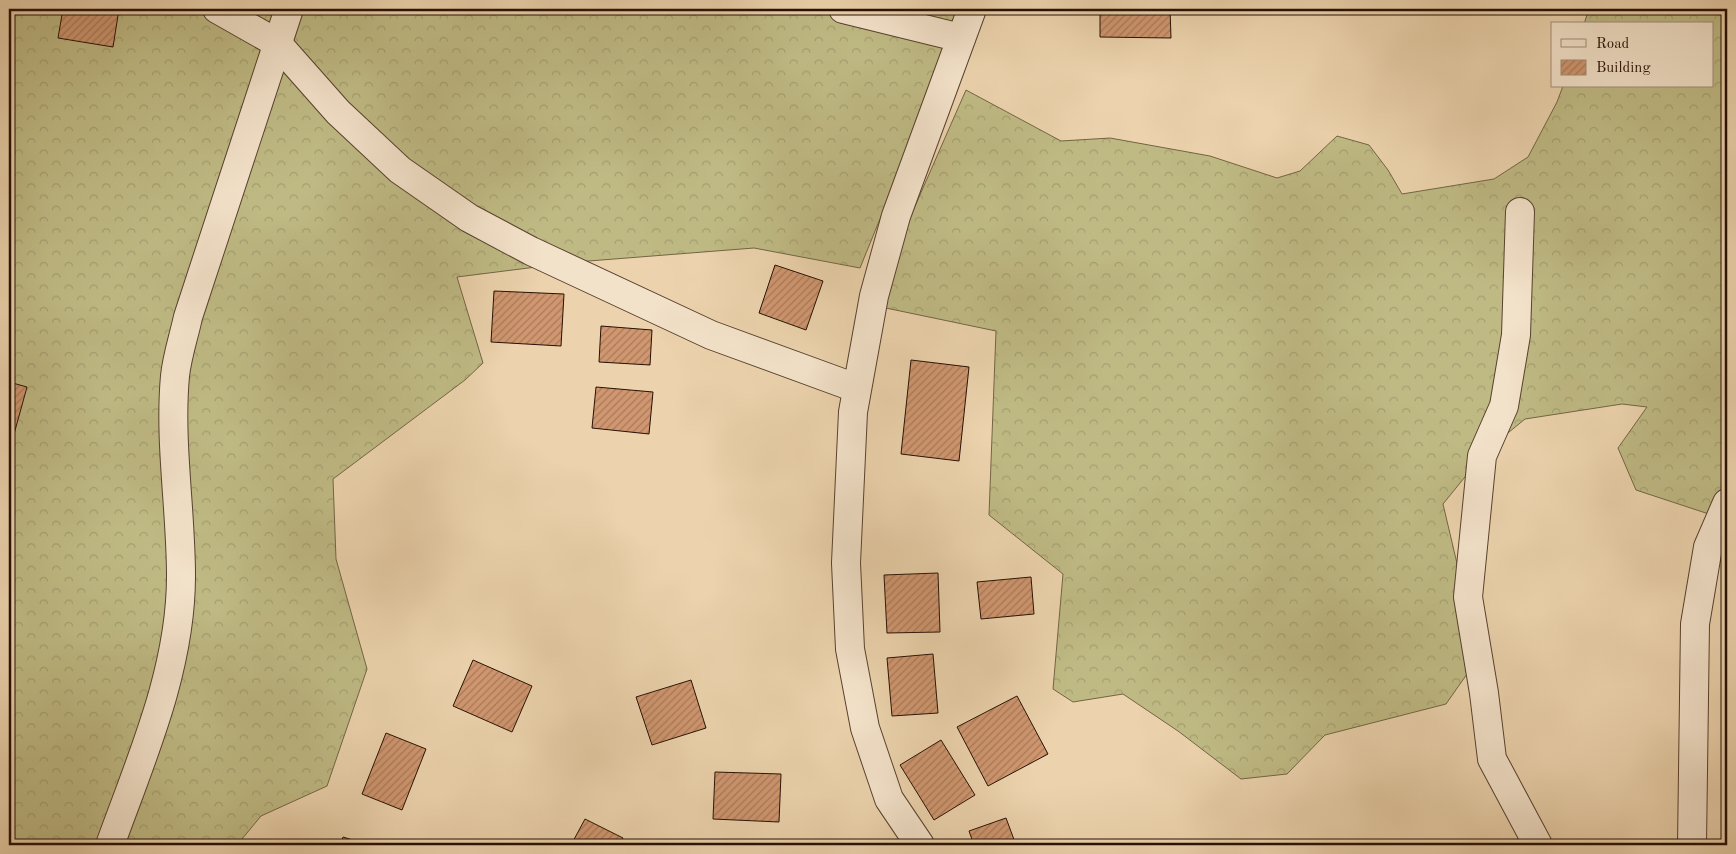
<svg xmlns="http://www.w3.org/2000/svg" width="1736" height="854" font-family="'Old Standard TT',serif">
<style>
.forest{fill:url(#forest-crowns);stroke:#736544}
.building{fill:url(#building-hatch);stroke:#271004}
.lines{fill:none;stroke-linecap:round;stroke-linejoin:round}
.minor-casing{stroke:#58412e;stroke-width:30}
.minor{stroke:#f3e2ca;stroke-width:28}
</style>
<defs>
<pattern id="forest-crowns" width="20" height="18" patternUnits="userSpaceOnUse" patternTransform="scale(1.25)"><rect width="20" height="18" fill="#bfba84"/><path d="M2 6a3 3 0 1 1 6 0M12 15a3 3 0 1 1 6 0" fill="none" stroke="#a49f70"/></pattern>
<pattern id="building-hatch" width="6" height="6" patternUnits="userSpaceOnUse" patternTransform="scale(1.25)"><rect width="6" height="6" fill="#d09770"/><path d="M-1 1l2-2M0 6l6-6M5 7l2-2" fill="none" stroke="#a97a5a"/></pattern>
</defs>
<rect width="100%" height="100%" fill="#ecd3ad"/>
<filter id="stains"><feTurbulence type="fractalNoise" baseFrequency=".004" numOctaves="4"/><feColorMatrix values="0 0 0 0 .2 0 0 0 0 .09 0 0 0 0 .02 0 0 0 .5 -.17"/></filter>
<radialGradient id="worn" r=".72"><stop offset=".6" stop-color="#630" stop-opacity="0"/><stop offset="1" stop-color="#630" stop-opacity=".3"/></radialGradient>
<g class="forest">
<path d="M9,9h954l-31,82 -72,177 -106,-20 -178,14 -119,15 26,86 -18,17 -132,99 3,80 31,110 -40,117 -66,30 -24,29h-228z"/>
<path d="M1589,9h138v511l-91,-30 -18,-42 29,-41 -25,-3 -97,15 -39,32 -43,53 36,153 -33,47 -121,31 -38,39 -46,5 -63,-48 -55,-37 -50,8 -20,-13 10,-115 -74,-59 7,-184 -115,-24 24,-78 61,-139 95,51 49,-3 100,18 67,22 23,-7 37,-35 32,9 19,25 14,24 92,-15 34,-22 29,-55 6,-16h149v-62h-128z"/>
</g>
<g class="building">
<path d="M63,9h56l-6,38 -55,-9z"/>
<path d="M1100,9h70l1,29 -71,-1z"/>
<path d="M775,265l48,16 -17,49 -47,-17z"/>
<path d="M494,291l70,3 -3,52 -70,-4z"/>
<path d="M601,326l51,4 -2,35 -51,-3z"/>
<path d="M911,360l58,7 -10,94 -58,-7z"/>
<path d="M9,382l18,5 -16,58h-2z"/>
<path d="M596,387l57,5 -4,42 -57,-6z"/>
<path d="M938,573l2,59 -53,1 -3,-58z"/>
<path d="M1031,577l3,37 -53,5 -4,-37z"/>
<path d="M933,654l5,59 -46,3 -5,-58z"/>
<path d="M473,660l59,26 -20,46 -59,-26z"/>
<path d="M691,680l15,48 -54,17 -16,-48z"/>
<path d="M1017,696l31,58 -60,32 -31,-59z"/>
<path d="M386,733l40,16 -24,61 -40,-16z"/>
<path d="M941,740l34,55 -41,25 -34,-55z"/>
<path d="M715,772l66,2 -2,48 -66,-3z"/>
<path d="M1006,818l10,27h-42l-5,-14z"/>
<path d="M585,819l38,19 -4,7h-48z"/>
<path d="M343,837l26,8h-29z"/>
</g>
<g class="lines">
<defs>
<g id="minor">
<path d="M217,9l60,34 61,69 62,58 69,48 62,33 180,84 145,53"/>
<path d="M843,9l118,29"/>
<path d="M1520,212l-4,123 -12,71 -22,50 -14,141 16,96 8,66 46,86"/>
<path d="M110,845c31,-86 71,-175 71,-269 0,-66 -12,-134 -6,-200 2,-20 9,-40 13,-59l101,-308"/>
<path d="M920,845l-31,-46 -24,-71 -15,-79 -4,-86 7,-151 21,-116 22,-80 76,-207"/>
<path d="M1692,845l3,-221 13,-77 19,-44"/>
</g>
</defs>
<use href="#minor" class="minor-casing"/>
<use href="#minor" class="minor"/>
</g>
<rect width="1736" height="854" fill="none" stroke="#ecd3ad" stroke-width="30"/>
<rect x="10" y="10" width="1716" height="834" fill="none" stroke="#271004" stroke-width="2.5"/>
<rect x="15" y="15" width="1706" height="824" fill="none" stroke="#271004"/>
<rect x="1551" y="22" width="162" height="65" fill="#f3e2ca" stroke="#a18e7b"/>
<rect x="1561" y="39" width="25" height="8" fill="#f3e2ca" stroke="#a18e7b"/>
<text x="1596" y="48" font-size="15" fill="#271004">Road</text>
<rect x="1561" y="60" width="25" height="15" fill="url(#building-hatch)" stroke="#a18e7b"/>
<text x="1596" y="72" font-size="15" fill="#271004">Building</text>
<rect width="100%" height="100%" filter="url(#stains)"/>
<rect width="100%" height="100%" fill="url(#worn)"/>
</svg>
